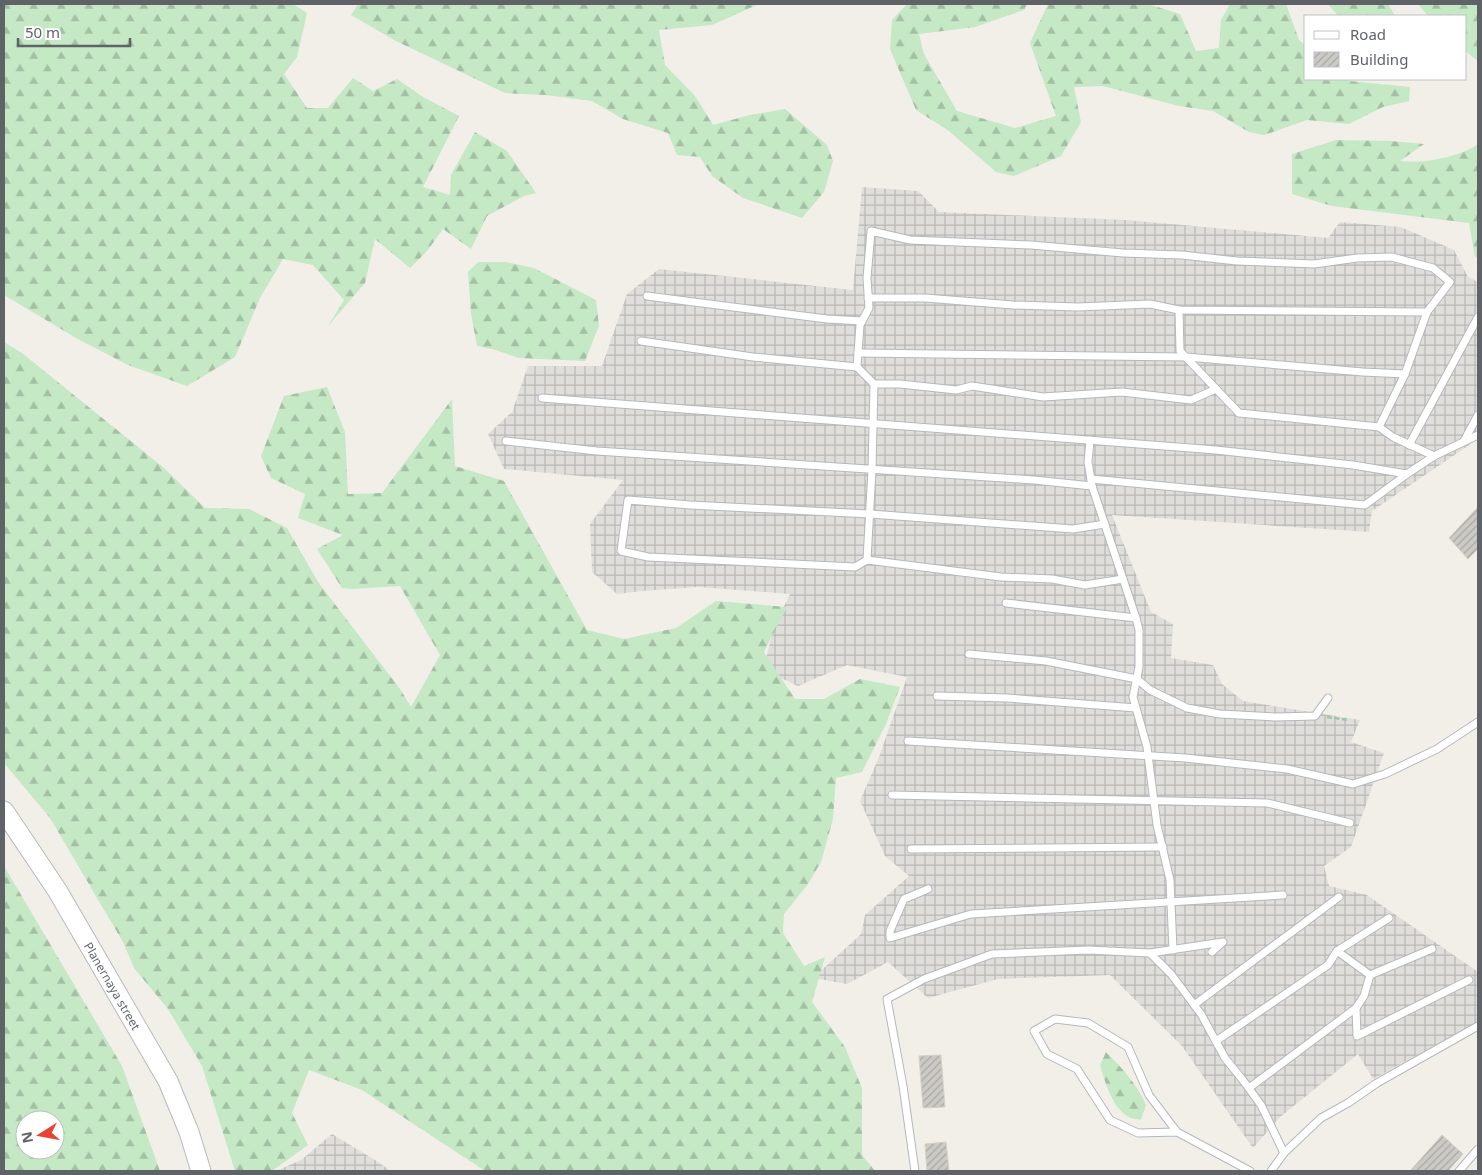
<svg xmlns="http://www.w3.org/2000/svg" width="1482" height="1175" font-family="'Noto Sans',sans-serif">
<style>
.industrial{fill:url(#industrial-grid)}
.forest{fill:url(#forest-firs);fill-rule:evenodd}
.building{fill:url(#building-hatch);stroke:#d6d1c6}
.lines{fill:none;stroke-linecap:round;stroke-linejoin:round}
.lane-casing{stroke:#b5b8bc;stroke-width:9}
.secondary-casing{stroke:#b6babf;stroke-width:21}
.path{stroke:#9cc7a9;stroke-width:2.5;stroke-dasharray:5 2.5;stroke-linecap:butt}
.lane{stroke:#fff;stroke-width:7}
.secondary{stroke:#fff;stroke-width:19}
.labels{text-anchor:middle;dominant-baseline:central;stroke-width:4;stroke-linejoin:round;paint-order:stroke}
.street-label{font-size:12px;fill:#5f6368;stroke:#fff}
</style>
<defs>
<pattern id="industrial-grid" width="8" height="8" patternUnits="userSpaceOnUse" patternTransform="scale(1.25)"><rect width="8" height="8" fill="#e0deda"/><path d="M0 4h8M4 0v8" fill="none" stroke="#b9b8b5"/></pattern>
<pattern id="forest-firs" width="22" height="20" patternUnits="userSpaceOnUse" patternTransform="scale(1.25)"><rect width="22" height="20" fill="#c5e8c5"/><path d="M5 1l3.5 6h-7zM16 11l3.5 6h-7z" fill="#a3c0a4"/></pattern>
<pattern id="building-hatch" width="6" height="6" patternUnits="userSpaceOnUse" patternTransform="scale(1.25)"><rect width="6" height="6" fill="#cccac5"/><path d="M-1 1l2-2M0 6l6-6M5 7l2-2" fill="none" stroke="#a9a8a4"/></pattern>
</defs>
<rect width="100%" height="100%" fill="#f1efe8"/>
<g class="industrial">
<path d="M862,187l56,4 21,21 187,8 202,18 12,-16 61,5 53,23 14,27 10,5v157l-106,72 -3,21 -257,-17 39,97 22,12 -2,34 42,7 9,19 21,17 117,19 -9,22 33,11 -33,94 -27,19 5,20 38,9 111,77v50l-105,57 -15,-25 -78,63 -27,31 -71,-102 -72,-71 -112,4 -70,19 -40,-36 -41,22 -34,-6 48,-44 4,-19 44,-39 -24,-20 -25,-55 19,-44 28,-80 -60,-12 -49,21 -17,-8 -15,-19 8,-32 16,-33 -92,-7 -56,4 -25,3 -25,-22 -2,-48 33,-44 -119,-11 -16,-35 24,-22 16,-46h74l25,-72 32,-25 194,21z"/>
<path d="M332,1134l43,26 16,11h-115l25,-11z"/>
</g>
<g class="forest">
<path d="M4,4h289l14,9 -10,44 -13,17 23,34h21l25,-30 20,13 24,-12 26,18 36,19 -36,71 27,8 1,-20 24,-43 32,19 29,42 -12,3 -37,20 -16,33 -28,-20 -16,22 -17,17 -35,-29 -10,44 -37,43 16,-26 -31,-35 -30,-6 -23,39 -25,59 -48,29 -59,-21 -52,-27 -72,-43z"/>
<path d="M358,4h401l-47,21 -53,5 6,35 30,31 18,29 37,-10 35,-6 42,36 6,16 -9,31 -22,26 -59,-20 -31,-22 -12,-19 -23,-2 -9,-22 -45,-14 -31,-18 -47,-6 -40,-2 -109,-52 -45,-26z"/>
<path d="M907,4h120l-3,6 -49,17 -56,7 5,20 33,57 58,17 41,-12 -26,-73 18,-39h100l32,10 16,37 23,-3 2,-28 9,-16h56l13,36 7,6v33h41l3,2 60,6 -1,14 -26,6 -34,17 -42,-4 -43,15 -15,-3 -36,-21 -34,-5 -76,-20 -29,1 7,35 -20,34 -47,20 -18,-4 -47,-41 -33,-21 -26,-61 2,-29z"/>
<path d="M1328,4h60l7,12h-57z"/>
<path d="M1418,4h60v57l-12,-9v-36h-38z"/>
<path d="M1336,140l55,1 33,3 -24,17c26,3 56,-4 78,-16v113l-3,-1 -6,-34 -137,-17 -40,-12v-40z"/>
<path d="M478,262h27l29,6 62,32 3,26 -14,35 -67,-3 -22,-8 -19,-4 -6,-32 -3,-42z"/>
<path d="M4,342l18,11 142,115 41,40 44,1 38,19 31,54 82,107 11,18 29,-52 -40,-69 -48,3 -10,-1 -25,-39 26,-14 -45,-17 7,-24 -34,-16 -10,-22 23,-60 43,-9 18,45 3,62 34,-1 70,-94 3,67 49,15 83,149 37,9 52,-11 40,-27 71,6 -23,45 31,47h29l36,-20 40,8 -14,37 -24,48 -26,6 -3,41 -12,43 -13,22 -24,30 -1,19 21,33 21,-9 -13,45 33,45 17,41v67l13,16h-390l-123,-81 -53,-20 -17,43 16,32 -36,26h-37l-33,-105 -34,-57 -34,-41 -11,-26 -73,-124 -46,-55z"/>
<path d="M4,866l118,200 38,105h-156zM25,1120h30v30h-30z"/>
<path d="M1106,1052c16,16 31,32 40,53l-5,15c-3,-1 -9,-1 -12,-3 -17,-9 -24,-35 -29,-52z"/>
</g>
<g class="building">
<path d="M1478,507v42l-10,10 -19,-21z"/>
<path d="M941,1055l4,52 -22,1 -4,-52z"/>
<path d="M1442,1135l21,19 -15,17h-38z"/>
<path d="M946,1142l3,29h-22l-2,-27z"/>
</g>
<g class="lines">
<defs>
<g id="lane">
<path d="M647,296l180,23 35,2"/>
<path d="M868,298h57l88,7 65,2 72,-3 29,6 248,2 -22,62 -26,53"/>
<path d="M1179,310l1,41 59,62 140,14 14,10 41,19"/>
<path d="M641,341l112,16 104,10 17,17h26l56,6 16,-4 71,11 79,-5 69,8 25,-11"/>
<path d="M858,353l328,4 177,15 42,2"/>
<path d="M857,367l3,-42 9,-17 -2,-30 4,-47 39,9 121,5 92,8 59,2 55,6 77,3 43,-6 35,-1 41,11 17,14 -23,30"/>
<path d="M542,398l674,52 137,15 54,9 27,-18 44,-21"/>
<path d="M1090,440l-2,22 4,24 44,132"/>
<path d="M506,441l91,10 437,29 58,6"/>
<path d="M1464,441l14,-26"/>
<path d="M1409,445l69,-128"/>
<path d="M1091,479l274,26 42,-31"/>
<path d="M1105,524l-32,5 -203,-15 -180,-9 -62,-5 -7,51 27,6 207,10 12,-7 134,17 51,2 33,6 38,-6"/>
<path d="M867,560l5,-90 2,-86"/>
<path d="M1006,603l130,15 3,12v37l-6,30 14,50 10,78 13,55 3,70"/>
<path d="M969,654l77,7 91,18 13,11 37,18 33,6 56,3 39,-1 13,-18"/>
<path d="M937,696l70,2 129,10"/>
<path d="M908,741l277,17 102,11 66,15 32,-10 52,-25 41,-27"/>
<path d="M892,795l375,8 83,20"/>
<path d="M911,849l252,-2"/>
<path d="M928,889l-24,10 -14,32v7l81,-24 312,-19"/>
<path d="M1150,953l73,-11 -11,10"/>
<path d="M1370,975l-33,-24 52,-33"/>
<path d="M1194,1005l145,-108"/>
<path d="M1356,1008l8,-12 6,-21 62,-26"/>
<path d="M1216,1041l112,-76 9,-14"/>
<path d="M1249,1088l107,-80 1,28 112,-56"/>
<path d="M1177,1132l-39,1 -28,-13 -33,-51 -30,-15 -13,-23 21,-12 33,4 40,24 21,48 28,37 73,39"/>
<path d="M1284,1153l37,-35 27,-15 29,-20 101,-57"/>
<path d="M915,1171l-12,-85 -16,-87 37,-20 68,-25 96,-4 62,3 21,21 30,40 24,44 17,21 19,26 23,48 -13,18"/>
<path d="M1459,1171l19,-22"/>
</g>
<g id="secondary">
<path id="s1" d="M4,811l53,79 111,191 21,51 12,39"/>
</g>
</defs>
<use href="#lane" class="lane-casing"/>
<use href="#secondary" class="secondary-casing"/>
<path class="path" d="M1327,717l21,3"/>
<use href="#lane" class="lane"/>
<use href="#secondary" class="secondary"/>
</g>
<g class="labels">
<g class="street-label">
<text stroke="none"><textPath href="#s1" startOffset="206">Planernaya street</textPath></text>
</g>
</g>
<rect width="1482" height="1175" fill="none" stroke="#5f6368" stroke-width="10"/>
<rect x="1304" y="15" width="162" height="65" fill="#ffffff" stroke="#bfc1c3"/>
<rect x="1314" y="31" width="25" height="8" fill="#ffffff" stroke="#bfc1c3"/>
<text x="1350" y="40" font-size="15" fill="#5f6368">Road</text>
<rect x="1314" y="52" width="25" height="15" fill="url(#building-hatch)" stroke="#bfc1c3"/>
<text x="1350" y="65" font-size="15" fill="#5f6368">Building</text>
<g transform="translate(40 1135) rotate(259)"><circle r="24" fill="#ffffff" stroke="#bfc1c3"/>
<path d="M0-4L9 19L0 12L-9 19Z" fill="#ea4335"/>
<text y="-8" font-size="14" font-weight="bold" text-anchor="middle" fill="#5f6368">N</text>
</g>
<path d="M18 38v8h112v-8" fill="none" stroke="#5f6368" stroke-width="2.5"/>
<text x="25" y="38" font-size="15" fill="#5f6368" stroke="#ffffff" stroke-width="4" paint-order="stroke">50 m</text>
</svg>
